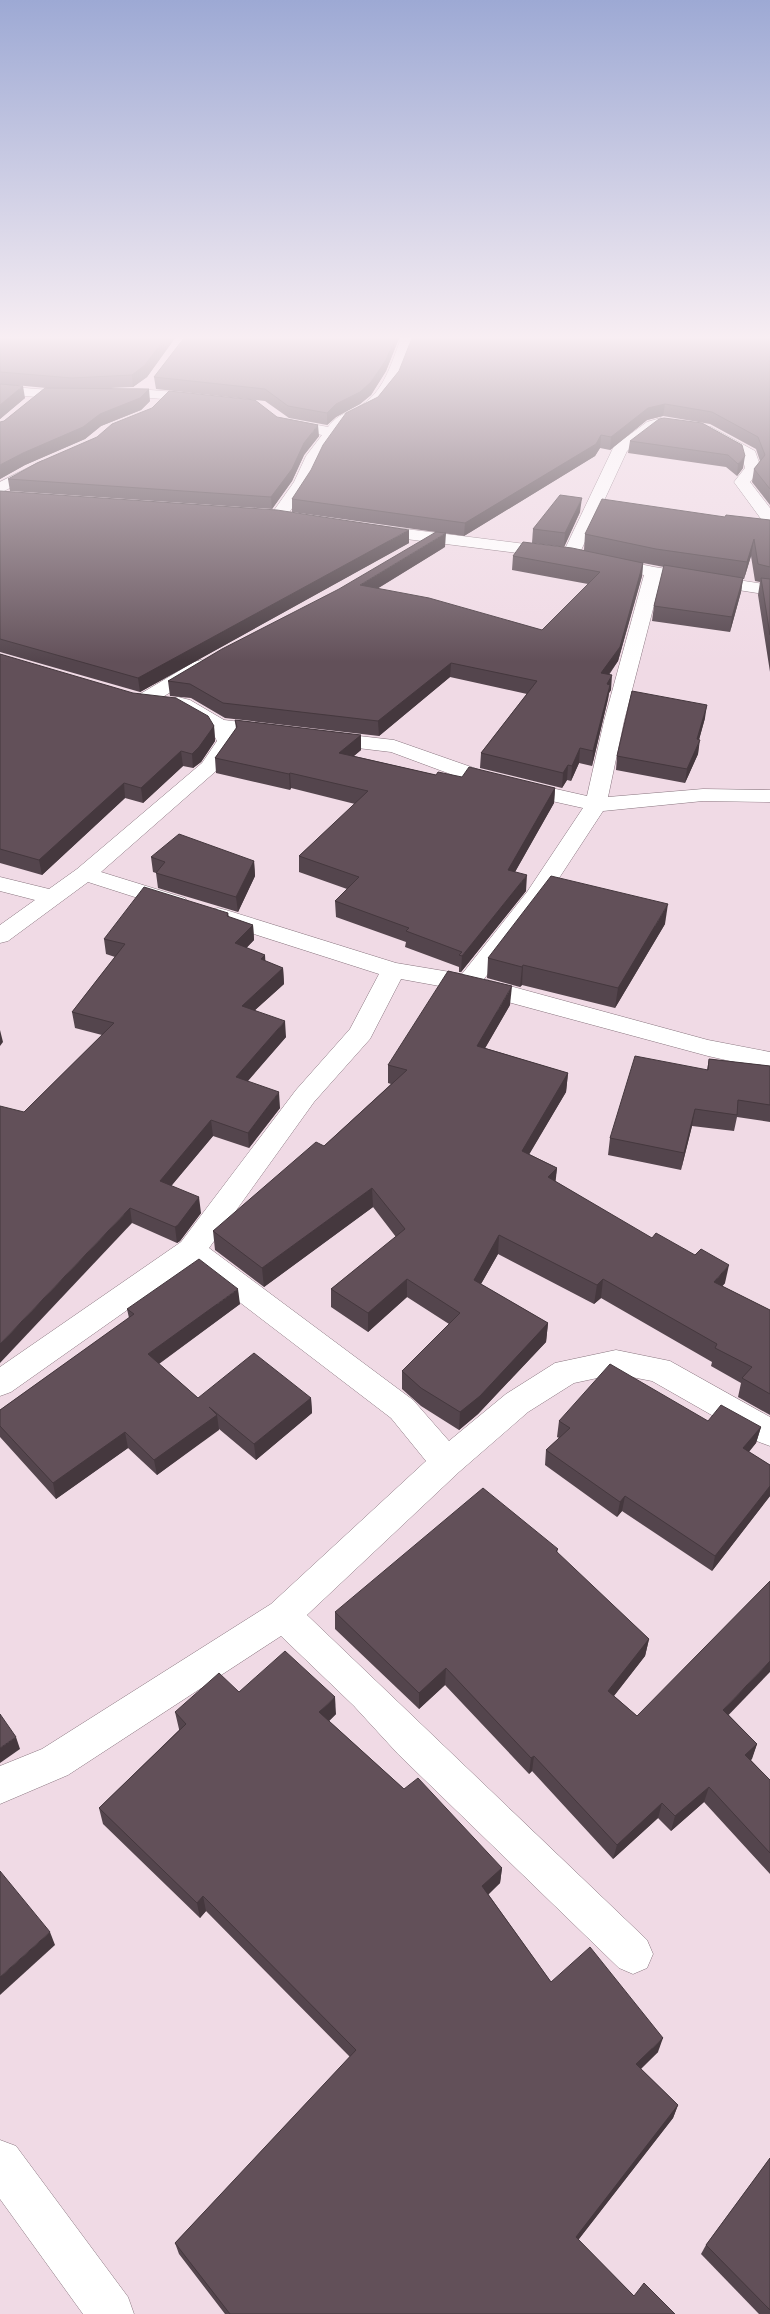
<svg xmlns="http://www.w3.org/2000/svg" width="770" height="2314" font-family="'Archivo Narrow',sans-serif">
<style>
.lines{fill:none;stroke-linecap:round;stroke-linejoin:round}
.street-casing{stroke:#89757f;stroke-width:1}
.street{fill:#fff;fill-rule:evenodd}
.wall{fill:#54454d}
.shaded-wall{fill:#45383e}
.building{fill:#625059;stroke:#45383e}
</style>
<rect width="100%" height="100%" fill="#f0dae5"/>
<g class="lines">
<defs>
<g id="street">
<path d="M401,338h14l-18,44 -20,26 -32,16 -23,33 -12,25 -26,38h-12l-2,-4 24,-34 12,-26 16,-21 -46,-9 -3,-3 3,-3 5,-2 47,9c11,-15 25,-15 38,-25 19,-14 27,-43 35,-64z"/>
<path d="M0,386l74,6 64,-3 62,5 7,4 -7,4 -62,-5 -64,3 -74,-6z"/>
<path d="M661,418l5,2 3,3 -3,3 -9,2 -30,23 -50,108 -6,1 -8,-4 -6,2 -183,-23 -6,-1 -3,-4 3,-4 6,-1 183,23 7,3 50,-105 33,-24z"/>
<path d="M711,427l44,24 6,17 -11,14 20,26v16l-6,-1 -30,-41 11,-14 -3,-12 -36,-21 -3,-3 3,-3z"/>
<path d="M42,461l6,2 2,3 -2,3 -48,24v-11z"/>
<path d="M606,557l48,10 116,18v10l-109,-17 -37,143 -16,76 95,-8 67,1v12l-67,-1 -100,10 -59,90 -60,78 224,61 62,12v18l-62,-14 -241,-65 -66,-12 -31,60 -56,63 -105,146 204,152 36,41 57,-47 49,-31 61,-13 54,11 100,56v29l-11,-4 -107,-61 -36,-7 -42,9 -46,29 -69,60 -152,143 340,325 6,14 -6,14 -14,6 -14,-6 -221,-214 -44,-48 -73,-70 -213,139 -68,29v-38l42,-17 229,-145 155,-143 -35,-43 -200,-153 -180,127 -11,4v-29l181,-125 115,-152 54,-61 29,-55 -169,-54 -4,-5 4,-5 8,-2 8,2 170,53 66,11 65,-82 56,-84 -103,-23 -89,-33 -67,-8 -7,-2 -3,-4 3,-4 7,-2 70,8 100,35 93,21 17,-75 40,-146 -44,-9 -3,-4 3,-4z"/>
<path d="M201,660l7,2 3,4 -3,4 -59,35 -7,2 -7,-2 -3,-4 3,-4 59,-35z"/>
<path d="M178,697l12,3 34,20 50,6 7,2 3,4 -3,4 -7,2 -41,-5 4,8 -21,30 -115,101 84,26 4,5 -4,5 -8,2 -8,-2 -81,-26 -80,59 -8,2v-18l35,-25 -35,-9v-14l49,12 28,-20 125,-106 15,-22 -6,-12 -40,-22 -3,-4 3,-4z"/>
<path d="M0,2140l16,6 112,151 6,17h-51l-83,-115z"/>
</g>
</defs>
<use href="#street" class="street-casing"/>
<use href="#street" class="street"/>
</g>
<g class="wall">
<path d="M0,338h175l-28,39 -14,10 -22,1 39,13 -9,9 -40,16 -16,13 -60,26 -25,14v-57l4,-1 42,-33 -31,-3 10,13 -25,21z"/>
<path d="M184,338h215l-13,33 -15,24 -11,9 -24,13 -9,8 -38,-7 -24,-17 -109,-12 -2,-12z"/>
<path d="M770,338v167l-18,-23 2,-13 6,-8 -4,-12 -46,-25 -47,-8 -16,4 -37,30 -10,-2 -5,8 -131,80 -172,-24v-13l86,-102 21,-26z"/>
<path d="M277,417l42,19 -15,19 -12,26 -20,28 -262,-18 -2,-12z"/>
<path d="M702,423l41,45 -6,8 -11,-9 -98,-14 2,-12z"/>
<path d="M0,491l409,52 -269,149 -140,-40z"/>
<path d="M580,512l-16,35 -32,-4 1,-14z"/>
<path d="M725,517l45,3v152l-12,-77 2,-13 -5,-1 -4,-25 -7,23h-1l-2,13 -11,40 -78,-11 2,-15 10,-39 -21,-4 -1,13 -24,85 -9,14 2,15 -2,3 -1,6 -16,67 -13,-3 -8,18 -4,-1 -5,8 -82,-20 1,-15 46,-59 -77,-17 -71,59 -154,-18 -34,-20 -21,-2 -2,-15 277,-134 -68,42 165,41 46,-46 -76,-14 1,-14 71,-6 1,-16z"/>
<path d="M0,654l214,72 1,15 -14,21 -8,6 -10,-2 -40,37 -18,-5 -83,77 -42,-12z"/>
<path d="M705,718l-6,22 -1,14 -13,29 -69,-13 1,-14z"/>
<path d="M235,720l126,15v15l-7,6 82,19 119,13 -1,15 -39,69 11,19 -65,81h-2v-5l-54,-20 1,-5 -70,-25 -1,-16 12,-12 -48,-17v-16l56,-52 -64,-16 -1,2 -74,-17 -1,-15 21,-29z"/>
<path d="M151,857l103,4 1,15 -17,36 -80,-24 -2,-15 -3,-1z"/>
<path d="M228,913l1,4 24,8 1,15 -8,8 19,7v6l18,7 1,16 -29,26 31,27 -38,44 32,27 -31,40 -36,-12 -42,50 30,27 -21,28 -3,2 -45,-20 -108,-111 78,-77 -27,-7 -3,-16 43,-55 -9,-3 -2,-15z"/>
<path d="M665,924l-50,84 -93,-23 -2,2 -33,-9 1,-20z"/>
<path d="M510,1005l-25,43 83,25 -2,19 -37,62 28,14 -2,13 170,102 -3,3 48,24v105l-32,-18 3,-14 -30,-17 1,-4 -111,-64 -7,6 -96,-50 -17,30 67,39 -2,19 -68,72 -19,16 -38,-24 -19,-17v-18l47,-47 -42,-27 -39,35 -37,-25v-18l65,-52 -23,-30 -109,80 -49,-37 -2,-19 111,-85 67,-62 -3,-1v-18z"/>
<path d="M709,1059l61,7v56l-33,-5 -3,14 -42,-5 -11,44 -73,-15 2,-17 97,-68z"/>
<path d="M240,1304l-81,60 39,34h113l1,15 -56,47 -37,-31 -62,46 -29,-27 -72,51 -56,-62v-27l129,-92 -2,-9z"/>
<path d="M559,1421h149l53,6 -5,16 -7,9 21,13v31l-58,75 -90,-60 -5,6 -72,-52 1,-15 13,-12 -2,-1z"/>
<path d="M558,1549l-1,4 92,86 -4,17 -31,40 23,20 92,-1 28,29 -6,16 19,20v94l-66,-72 -33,29 -13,-13 -45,41 -81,-88 -3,3 -84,-89 -26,24 -84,-80v-17z"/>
<path d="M239,1692l97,22 -7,7 75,68 98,79 -2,15 -12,11 63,88 107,70 -17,17 37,36 -5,13 -95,122 56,56 41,18h-450l-46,-60 -4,-11 175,-186 -144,-146 -6,7 -97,-94 -4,-16 80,-78v-1l-4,-17z"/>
<path d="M770,2158v156h-11l-58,-60 5,-9z"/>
</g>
<g class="shaded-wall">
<path d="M165,338h10l-28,39 -14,10 -1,-12z"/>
<path d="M395,338h4l-13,33 -15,24 -11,9 -24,13 -9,8v-12z"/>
<path d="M23,386l2,12 -25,21v-14z"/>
<path d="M149,389l1,12 -9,9 -40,16 -16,13 -60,26 -25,14v-14z"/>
<path d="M665,404l-2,12 -16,4 -37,30 1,-13 37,-29z"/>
<path d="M318,425l1,11 -15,19 -12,26 -20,28 -1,-12 33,-54z"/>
<path d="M601,435l-1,13 -5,8 -131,80 1,-13z"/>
<path d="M745,456l-2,12 -6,8 1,-12z"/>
<path d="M582,498l-2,14 -16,35 1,-14z"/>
<path d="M409,530v13l-269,149 -2,-14z"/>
<path d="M446,533l-1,14 -85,52v-14z"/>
<path d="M754,539l-3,17 -7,23 3,-17z"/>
<path d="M643,563l-1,13 -24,85 -19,26 2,-14z"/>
<path d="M743,578l-2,14 -11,40 2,-15z"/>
<path d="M451,663l-1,14 -71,59 -1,-15z"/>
<path d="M612,675l-1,15 -2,3 -1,6 -16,67 1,-15 14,-67z"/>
<path d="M707,705l-2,13 -9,32 4,-10 -2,14 -13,29 2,-14z"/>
<path d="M214,726l1,15 -14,21 -8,6 -1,-14z"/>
<path d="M361,735v15l-22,18v-15z"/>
<path d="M580,748l-1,15 -8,18 1,-15z"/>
<path d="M181,751l2,15 -40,37 -2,-15z"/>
<path d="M568,765l-1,15 -5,8 1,-15z"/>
<path d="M290,773l1,15 -1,2 -1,-16z"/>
<path d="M124,783l1,15 -83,77 -3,-15z"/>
<path d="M555,788l-1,15 -47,83 1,-16z"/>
<path d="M254,861l1,15 -17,36 -2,-15z"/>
<path d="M527,875l-1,16 -65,81 1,-16z"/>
<path d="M668,904l-3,20 -50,84 3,-20z"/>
<path d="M253,925l1,15 -18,19 -1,-16z"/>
<path d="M265,955l1,16 -5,-12z"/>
<path d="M523,965l-1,20 -2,2 2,-20z"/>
<path d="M283,968l1,16 -41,37 -1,-15z"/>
<path d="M512,986l-2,19 -34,59 1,-18z"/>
<path d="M285,1021l1,16 -49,56 -1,-16z"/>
<path d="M0,1030l3,12 -3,4z"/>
<path d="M568,1073l-2,19 -46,78 2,-19z"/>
<path d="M279,1092l1,16 -31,40 -1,-15z"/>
<path d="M695,1109l-3,17 -11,44 3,-17z"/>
<path d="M211,1120l2,16 -51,61 -2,-16z"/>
<path d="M557,1168l-2,19 -7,-10z"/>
<path d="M372,1188l1,19 -109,80 -2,-19z"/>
<path d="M199,1197l2,16 -21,28 -3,2 -2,-16z"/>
<path d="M130,1208l2,15 -132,140v-19z"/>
<path d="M499,1235l-1,19 -25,44 1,-18z"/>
<path d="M729,1265l-4,18 -15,18 4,-19z"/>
<path d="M407,1279v18l-39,35v-19z"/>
<path d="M603,1279l-2,19 -7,6 3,-19z"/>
<path d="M238,1289l2,15 -90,66 -2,-16z"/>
<path d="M548,1323l-2,19 -68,72 -19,16 1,-18z"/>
<path d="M311,1398l1,15 -56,47 -2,-16z"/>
<path d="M217,1415l2,15 -62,45 -3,-15z"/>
<path d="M761,1427l-5,16 -17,20 4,-15z"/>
<path d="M125,1432l3,16 -72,51 -3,-16z"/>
<path d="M770,1486v10l-58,75 3,-15z"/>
<path d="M625,1496l-3,15 -5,6 3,-15z"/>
<path d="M649,1639l-4,17 -40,51 3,-16z"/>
<path d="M770,1661v11l-52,54 5,-16z"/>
<path d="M446,1668l-1,17 -26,24v-16z"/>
<path d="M335,1697l1,17 -15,15 -2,-17z"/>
<path d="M16,1737l4,12 -20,14v-15z"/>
<path d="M757,1744l-5,15 -12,11 5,-15z"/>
<path d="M534,1756l-2,15 -3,3 2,-16z"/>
<path d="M709,1787l-5,15 -33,29 4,-15z"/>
<path d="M662,1803l-4,15 -45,41 4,-14z"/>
<path d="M502,1868l-2,15 -19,19 1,-16z"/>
<path d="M203,1896l3,15 -6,7 -3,-15z"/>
<path d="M50,1932l5,13 -55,50v-18z"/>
<path d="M663,2038l-5,14 -27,26 5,-14z"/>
<path d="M678,2105l-5,13 -101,130 4,-11z"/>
</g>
<g class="building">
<path d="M0,338h165l-20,27 -13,10 -60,3 -72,-6z"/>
<path d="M184,338h211l-9,22 -15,22 -11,10 -24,12 -9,9 -39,-7 -23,-17 -111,-12z"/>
<path d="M412,338h358v151l-16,-20 11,-14 -7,-18 -46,-25 -47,-8 -17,4 -37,29 -10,-2 -5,9 -131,79 -173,-24 19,-29 12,-25 23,-32 32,-16 21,-26z"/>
<path d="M0,384l23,2 -23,19z"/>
<path d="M45,388l104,1 -9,9 -40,16 -17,13 -60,26 -23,12v-43l4,-1z"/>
<path d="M169,391l86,9 22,17 41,8 -14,18 -12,26 -21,28 -263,-18 29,-16 60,-26 15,-13 40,-16z"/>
<path d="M664,418l38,5 40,22 3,11 -7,8 -10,-9 -98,-14 29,-22z"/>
<path d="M0,491l277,19 132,20 -271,148 -138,-39z"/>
<path d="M560,495l22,3 -17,35 -32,-4z"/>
<path d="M602,499l123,18 1,-2 44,5v47l-12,-3 -4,-25 -7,23 -91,-13 -71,-15z"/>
<path d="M436,532l10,1 -86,52 69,13 113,32 58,-58 -87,-16 10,-14 49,6 71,15 -23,84 -19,26 11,2 -5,9 3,1 -17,66 -13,-3 -8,18 -4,-1 -5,8 -82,-20 56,-72 -86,-18 -73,58 -155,-18 -33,-19 -22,-3 54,-32 117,-60z"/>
<path d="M664,565l79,13 -11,39 -78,-11z"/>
<path d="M761,578l9,1v56z"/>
<path d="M0,654l133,39 43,5 32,18 6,10 -15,21 -7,7 -11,-3 -40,37 -17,-5 -85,77 -39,-11z"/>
<path d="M632,691l75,14 -10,34 3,1 -13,29 -70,-13z"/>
<path d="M235,720l126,15 -22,18 97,22 2,-3 24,5 7,-10 86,21 -47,82 19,5 -65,81 -3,-1 3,-3 -56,-21 3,-3 -74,-27 24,-24 -60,-21 69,-65 -78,-18 -1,1 -74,-16 22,-31z"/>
<path d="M179,834l75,27 -18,36 -80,-24 9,-11 -14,-5z"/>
<path d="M551,876l117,28 -50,84 -95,-23 -1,2 -34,-9z"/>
<path d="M144,887l84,26 -1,3 26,9 -18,18 30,12 -4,4 22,9 -41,38 43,15 -49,56 43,15 -31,41 -37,-13 -51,61 39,16 -21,28 -3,2 -45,-19 -130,136v-238l24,6 90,-89 -42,-11 53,-68 -21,-5z"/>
<path d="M448,971l64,15 -35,60 91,27 -46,78 35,17 -9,9 104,61 4,-5 39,22 6,-6 28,16 -15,17 56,28v84l-28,-16 10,-11 -37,-19 2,-4 -114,-65 -6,6 -98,-50 -25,45 74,43 -68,73 -20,16 -39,-24 -19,-17 58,-58 -53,-34 -39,34 -37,-24 74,-60 -33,-41 -110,80 -49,-37 103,-89 8,4 83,-76 -19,-5z"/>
<path d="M635,1056l73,14 1,-11 61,7v39l-32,-5 -1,15 -42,-6 -11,44 -74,-15z"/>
<path d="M199,1259l39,30 -90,65 50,44 56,-45 57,45 -57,46 -45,-37 8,8 -63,45 -29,-28 -72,51 -53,-57v-16l134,-96 -7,-5z"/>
<path d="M610,1364l98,57 13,-16 40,22 -18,21 27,17v21l-55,70 -90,-60 -5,6 -74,-52 24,-22 -11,-7z"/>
<path d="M483,1488l75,61 -2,2 93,88 -41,52 29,25 133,-135v80l-47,49 34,34 -12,11 25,25v73l-61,-66 -34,29 -13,-13 -45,42 -83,-89 -3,2 -85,-90 -27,25 -84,-81z"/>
<path d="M285,1651l50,46 -16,15 85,77 14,-11 84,90 -20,18 69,96 39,-35 73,91 -27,26 42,41 -102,132 58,59 10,-13 31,31h-445l-55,-71 181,-193 -153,-154 -6,7 -98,-95 87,-84 -11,-12 44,-39 20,19z"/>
<path d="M0,1714l16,23 -16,11z"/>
<path d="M0,1871l50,61 -50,45z"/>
<path d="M770,2158v152l-64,-65z"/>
</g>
<linearGradient id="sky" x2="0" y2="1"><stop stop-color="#9da9d4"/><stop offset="0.51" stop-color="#f8eef3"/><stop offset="1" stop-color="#f8eef3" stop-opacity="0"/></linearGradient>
<rect width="770" height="662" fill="url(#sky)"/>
</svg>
